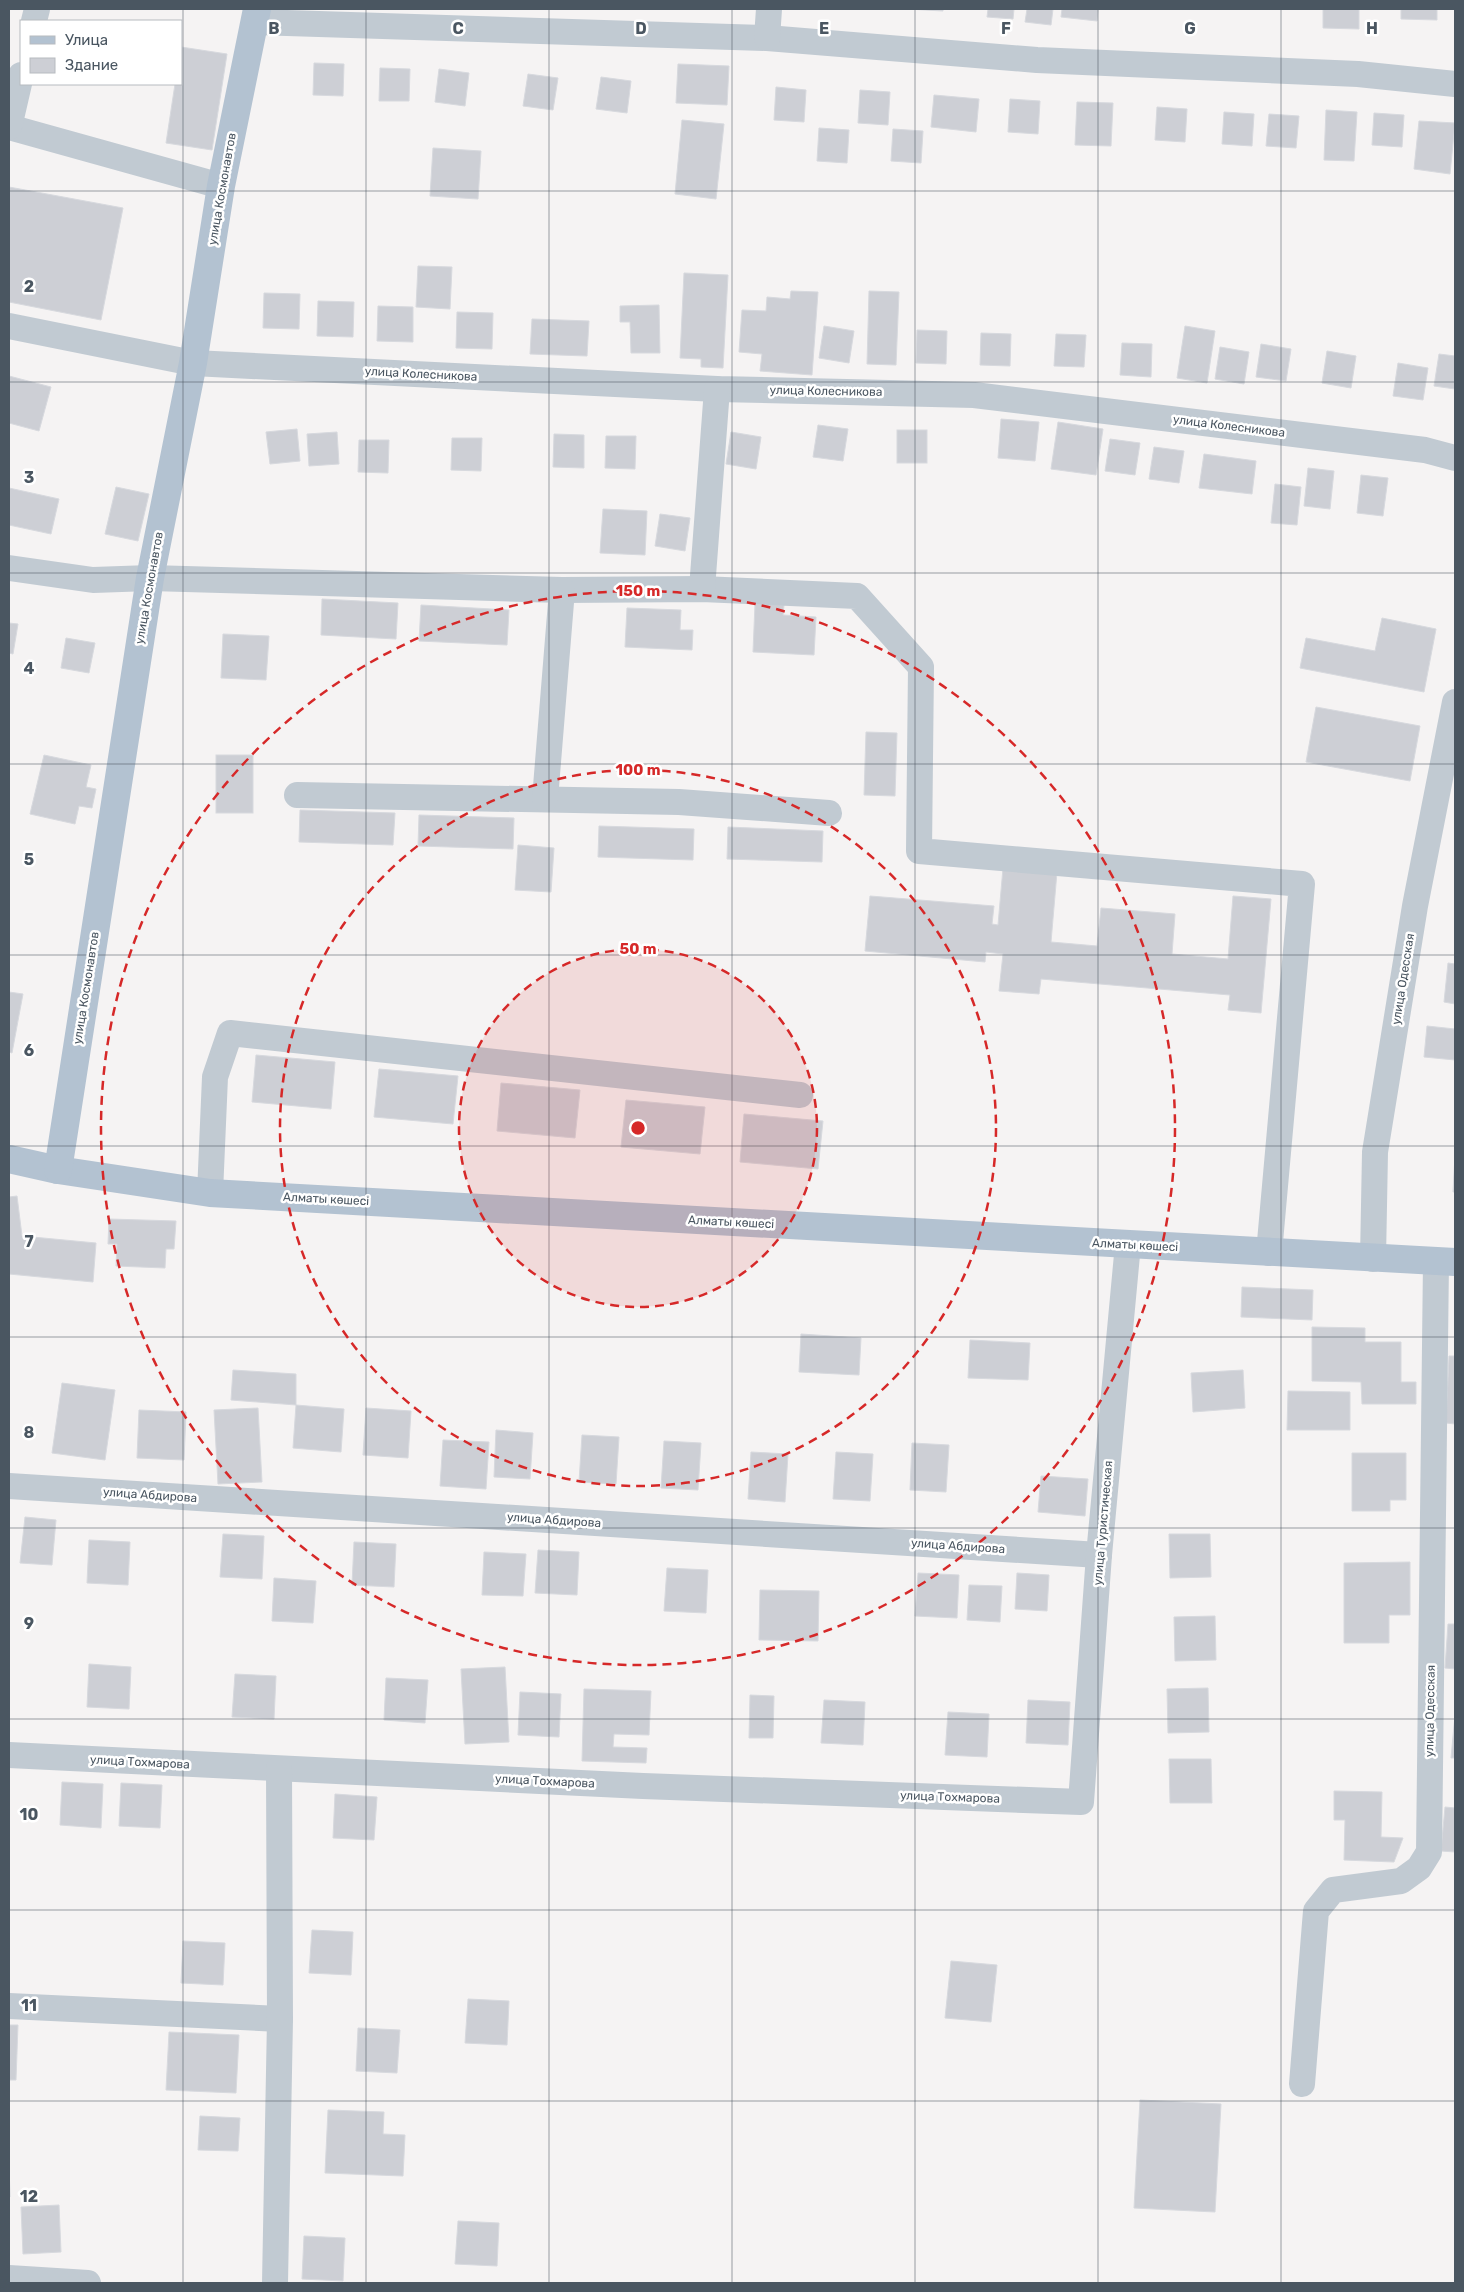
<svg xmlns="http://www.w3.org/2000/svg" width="1464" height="2292" font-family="Rubik,sans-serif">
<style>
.building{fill:#cdcfd5;stroke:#d7d9de}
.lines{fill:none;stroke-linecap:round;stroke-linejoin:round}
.minor{stroke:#c1cad2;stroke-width:26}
.major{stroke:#b3c2d1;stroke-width:28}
.grid{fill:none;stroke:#4a5661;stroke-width:1;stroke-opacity:0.55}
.ring{fill:none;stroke:#d62828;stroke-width:2.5;stroke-dasharray:9 6}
.labels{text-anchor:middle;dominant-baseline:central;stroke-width:5;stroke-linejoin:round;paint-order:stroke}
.street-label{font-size:12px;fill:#4a5661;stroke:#fff}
.grid-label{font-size:16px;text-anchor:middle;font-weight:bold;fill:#4a5661;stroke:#fff;stroke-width:5;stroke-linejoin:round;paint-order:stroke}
.centre{fill:#d62828;stroke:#fff;stroke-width:2.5}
.ring-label{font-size:15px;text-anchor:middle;font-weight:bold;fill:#d62828;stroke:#fff;stroke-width:5;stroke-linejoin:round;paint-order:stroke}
</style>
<rect width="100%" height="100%" fill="#f5f3f3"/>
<g class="building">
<path d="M908,9h35v2z"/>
<path d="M988,9h26l-1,10 -26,-2z"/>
<path d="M1027,9h26l-2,16 -26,-3z"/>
<path d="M1062,9h36l-1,12 -36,-4z"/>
<path d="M1323,9h36v20l-36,-1z"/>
<path d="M1401,9h36v11l-36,-1z"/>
<path d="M181,47l46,7 -15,96 -46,-7 9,-59h6z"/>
<path d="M314,63l30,1 -1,32 -30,-1z"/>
<path d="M678,64l51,2 -2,39 -51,-2z"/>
<path d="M380,68l30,1 -1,32h-30z"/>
<path d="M439,69l30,4 -4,33 -30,-4z"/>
<path d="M528,74l30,4 -5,32 -30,-4z"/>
<path d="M601,77l30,4 -4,32 -31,-4z"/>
<path d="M776,87l30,3 -2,32 -30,-2z"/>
<path d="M860,90l30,2 -2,33 -30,-2z"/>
<path d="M934,95l45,4 -3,33 -45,-5z"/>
<path d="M1010,99l30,2 -2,33 -30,-2z"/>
<path d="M1077,102l36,1 -2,43 -36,-1z"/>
<path d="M1157,107l30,2 -2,33 -30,-2z"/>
<path d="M1326,110l31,2 -3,49 -30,-1z"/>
<path d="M1224,112l30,2 -2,32 -30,-2z"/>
<path d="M1374,113l30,2 -2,32 -30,-2z"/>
<path d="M1269,114l30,2 -3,32 -30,-2z"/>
<path d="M682,120l42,4 -8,75 -41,-5z"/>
<path d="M1419,121l36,2 -5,51 -36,-5z"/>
<path d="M819,128l30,2 -2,33 -30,-2z"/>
<path d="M893,129l30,2 -2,32 -30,-2z"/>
<path d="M433,148l48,3 -3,48 -48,-3z"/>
<path d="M9,187l114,21 -22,112 -92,-18z"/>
<path d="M418,266l34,1 -2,42 -34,-2z"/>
<path d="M684,273l44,2 -5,93 -22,-1v-8l-21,-1z"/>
<path d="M791,291l27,1 -6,83 -52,-4 2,-17 -23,-2 3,-42 24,1 1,-14 23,2z"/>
<path d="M869,291l30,1 -3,73 -29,-1z"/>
<path d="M264,293l36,1 -1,35 -36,-1z"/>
<path d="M318,301l36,1 -1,35 -36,-1z"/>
<path d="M659,305l1,48h-29l-1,-31h-10v-16z"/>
<path d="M378,306l35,1v35l-36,-1z"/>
<path d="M457,312l36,1 -1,36 -36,-1z"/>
<path d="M532,319l57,2 -2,35 -57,-2z"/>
<path d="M824,326l30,5 -5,32 -30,-5z"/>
<path d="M1185,326l30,5 -8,52 -30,-5z"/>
<path d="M917,330l30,1 -1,33 -30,-1z"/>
<path d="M981,333l30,1 -1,32 -30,-1z"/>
<path d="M1056,334l30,1 -2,32 -30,-1z"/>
<path d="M1122,343l30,1 -1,33 -31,-2z"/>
<path d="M1261,344l30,5 -5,32 -30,-4z"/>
<path d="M1220,347l29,5 -5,32 -29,-5z"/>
<path d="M1327,351l29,5 -5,32 -29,-5z"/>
<path d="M1439,354l16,2v33l-21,-3z"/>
<path d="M1398,363l30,5 -5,32 -30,-4z"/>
<path d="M9,376l42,11 -12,44 -30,-8z"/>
<path d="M1001,419l38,3 -4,39 -37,-3z"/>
<path d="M1058,422l45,7 -7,46 -45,-6z"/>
<path d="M818,425l30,4 -5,32 -30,-4z"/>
<path d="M297,429l3,32 -30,3 -4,-32z"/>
<rect x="897" y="430" width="30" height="33"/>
<path d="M337,432l2,32 -30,2 -2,-32z"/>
<path d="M731,432l30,5 -5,32 -30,-5z"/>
<path d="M554,434l30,1v33l-31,-1z"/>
<path d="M606,436h30l-1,33 -30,-1z"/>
<path d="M452,438h30l-1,33 -30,-1z"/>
<path d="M1110,439l30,4 -5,32 -30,-4z"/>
<path d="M359,440h30l-1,33 -30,-1z"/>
<path d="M1154,447l30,4 -5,32 -30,-4z"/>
<path d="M1204,454l52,7 -4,33 -53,-6z"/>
<path d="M1308,468l26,3 -4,38 -26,-3z"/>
<path d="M1361,475l27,3 -5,38 -26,-3z"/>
<path d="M1275,484l26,3 -4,38 -26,-2z"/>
<path d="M116,487l33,7 -11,47 -33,-7z"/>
<path d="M9,488l50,11 -8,35 -42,-9z"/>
<path d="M603,509l44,2 -2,44 -45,-2z"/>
<path d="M660,514l30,4 -5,33 -30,-5z"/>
<path d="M322,599l76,4 -2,36 -75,-4z"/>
<path d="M755,604l29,1 -1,10 33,2 -2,38 -61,-3z"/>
<path d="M421,605l88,5 -2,35 -88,-4z"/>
<path d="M627,608l54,2 -1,20h13l-1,20 -67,-3z"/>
<path d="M1382,618l54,11 -12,63 -124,-24 6,-30 69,13z"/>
<path d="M9,623l9,1 -5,30 -4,-1z"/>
<path d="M223,634l46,2 -3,44 -45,-2z"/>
<path d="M66,638l29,5 -6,30 -28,-5z"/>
<path d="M1316,707l104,19 -10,55 -104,-19z"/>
<path d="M866,732l31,1 -2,63 -31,-1z"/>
<path d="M44,755l47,10 -5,22 10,2 -4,19 -13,-2 -4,18 -45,-10z"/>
<rect x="216" y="755" width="37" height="58"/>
<path d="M300,810l95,3 -2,32 -94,-3z"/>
<path d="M419,815l95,3 -1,31 -95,-3z"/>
<path d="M599,826l95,3 -1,31 -95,-3z"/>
<path d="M728,827l95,4 -1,31 -95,-3z"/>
<path d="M518,845l36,3 -3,44 -36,-2z"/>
<path d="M1003,868l54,4 -6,70 46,4 4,-38 74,6 -3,40 56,5 5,-63 38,3 -10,114 -33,-3 2,-15 -189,-16 -2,15 -40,-3 4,-37 -17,-2 -1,10 -120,-11 5,-55 124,10 -2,18 6,1z"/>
<path d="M1448,963l7,1v40l-11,-2z"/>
<path d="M9,992l14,2 -11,59 -3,-1z"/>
<path d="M1427,1026l28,3v31l-31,-3z"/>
<path d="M256,1055l79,7 -4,47 -79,-7z"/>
<path d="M379,1069l79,7 -5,48 -79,-7z"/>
<path d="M501,1083l79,7 -5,48 -78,-7z"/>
<path d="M626,1100l79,7 -5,47 -79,-7z"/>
<path d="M744,1114l79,7 -5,48 -78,-7z"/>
<path d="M1455,1156v36h-2z"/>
<path d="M17,1196l5,40 74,7 -3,39 -84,-8v-77z"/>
<path d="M109,1219l67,2 -2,28h-8l-1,19 -49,-2 1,-22h-9z"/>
<path d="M1242,1287l71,3 -1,30 -71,-3z"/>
<path d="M1312,1327l53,1v14h36v40h15v22h-54l-1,-22 -49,-1z"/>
<path d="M801,1334l60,4 -2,37 -60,-3z"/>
<path d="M970,1340l60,3 -2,37 -60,-2z"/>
<path d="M1449,1356h6v68l-9,-1z"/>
<path d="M233,1370l63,4v31l-65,-5z"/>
<path d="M1243,1370l2,38 -52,4 -2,-39z"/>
<path d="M62,1383l53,7 -10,70 -53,-7z"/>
<path d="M1288,1391l62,1v38h-63z"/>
<path d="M296,1405l48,4 -3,43 -48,-4z"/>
<path d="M258,1408l4,74 -44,2 -4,-74z"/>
<path d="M366,1408l45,3 -3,47 -45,-3z"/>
<path d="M139,1410l47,2 -2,48 -47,-2z"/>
<path d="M496,1430l37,3 -3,46 -36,-2z"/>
<path d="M582,1435l37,2 -3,47 -37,-2z"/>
<path d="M443,1440l46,2 -3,47 -46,-3z"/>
<path d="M664,1441l37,2 -3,47 -37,-2z"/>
<path d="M912,1443l37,2 -3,47 -36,-2z"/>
<path d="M751,1452l37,2 -3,48 -37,-3z"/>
<path d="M836,1452l37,2 -3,47 -37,-2z"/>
<path d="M1352,1453h54v47h-16v11h-38z"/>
<path d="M1041,1476l47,3 -3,37 -47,-4z"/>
<path d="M25,1517l31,3 -4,45 -32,-2z"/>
<path d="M223,1534l41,2 -2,43 -42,-2z"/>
<path d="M1169,1534h41l1,43 -41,1z"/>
<path d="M89,1540l41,2 -2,43 -41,-2z"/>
<path d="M354,1542l42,2 -2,43 -42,-2z"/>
<path d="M538,1550l41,2 -2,43 -42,-2z"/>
<path d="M484,1552l42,2 -3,42 -41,-1z"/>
<path d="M1410,1562v53h-21v28h-45v-80z"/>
<path d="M667,1568l41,2 -2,43 -42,-2z"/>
<path d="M918,1573l41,2 -2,43 -42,-2z"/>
<path d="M1017,1573l32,2 -2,36 -32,-2z"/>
<path d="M274,1578l42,3 -3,42 -41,-2z"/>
<path d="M969,1585l33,1 -2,36 -33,-2z"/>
<path d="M760,1590l59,1 -1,50 -59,-1z"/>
<path d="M1215,1616l1,44 -41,1 -1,-44z"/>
<path d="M1448,1624h7v45l-10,-1z"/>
<path d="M89,1664l42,3 -2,42 -42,-2z"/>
<path d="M505,1667l4,75 -44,2 -4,-75z"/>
<path d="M235,1674l41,2 -2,43 -42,-2z"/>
<path d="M386,1678l42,2 -3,43 -41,-3z"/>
<path d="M1208,1688l1,44 -41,1 -1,-44z"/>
<path d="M584,1689l67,2 -2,44 -35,-1 -1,13 34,1 -1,15 -64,-2z"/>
<path d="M520,1692l41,2 -2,43 -41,-2z"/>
<path d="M750,1695l24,1 -1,42h-24z"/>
<path d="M824,1700l41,2 -2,43 -42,-2z"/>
<path d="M1028,1700l42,2 -2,43 -42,-2z"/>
<path d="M948,1712l41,2 -2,43 -42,-2z"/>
<path d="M1455,1715v43h-4z"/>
<path d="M1169,1759h42l1,44h-42z"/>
<path d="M62,1782l41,2 -2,44 -41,-3z"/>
<path d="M121,1783l41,2 -2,43 -41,-2z"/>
<path d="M1334,1791l48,1 -1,45 22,1 -9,24 -50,-2 1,-40h-11z"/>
<path d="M335,1794l42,3 -3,43 -41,-2z"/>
<path d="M1445,1807l10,1v44l-14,-1z"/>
<path d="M312,1930l41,2 -2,43 -42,-2z"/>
<path d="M183,1941l42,2 -2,42 -42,-2z"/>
<path d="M951,1961l46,4 -6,57 -46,-4z"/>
<path d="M468,1999l41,2 -2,44 -42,-2z"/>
<path d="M9,2025h9l-2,55h-7z"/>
<path d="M358,2028l42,2 -3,43 -41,-2z"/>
<path d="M169,2032l70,3 -3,58 -70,-3z"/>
<path d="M1140,2100l81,4 -6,108 -81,-4z"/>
<path d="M328,2110l56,2 -1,22 22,1 -2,41 -78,-3z"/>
<path d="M200,2116l40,2 -2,33 -40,-1z"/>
<path d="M9,2164l1,33h-1z"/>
<path d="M59,2205l2,47 -38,2 -2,-47z"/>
<path d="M458,2221l41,2 -2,43 -42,-2z"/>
<path d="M304,2236l41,2 -2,43 -41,-2z"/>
</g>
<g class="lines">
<g class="minor">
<path d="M34,21l3,-12"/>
<path d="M255,22l512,16 270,22 321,14 97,10"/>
<path d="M767,38l2,-29"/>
<path d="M9,127l212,59"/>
<path d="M9,127l12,-52"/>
<path d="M9,326l184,37 524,26 257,6 451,55 30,8"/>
<path d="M9,568l84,12 57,-2 412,12 140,-1 155,7 64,71 -2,184 383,33 -33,369"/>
<path d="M702,589l15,-200"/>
<path d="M297,795l382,7 150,11"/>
<path d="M545,799l17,-209"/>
<path d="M210,1193l5,-116 15,-44 570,62"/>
<path d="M1373,1259l2,-107 40,-246 40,-204"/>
<path d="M9,1486l1090,69"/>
<path d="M9,1755l634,31 438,16 18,-247 29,-311"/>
<path d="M9,2006l271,13"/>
<path d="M1302,2084l14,-173 17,-21 68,-9 18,-13 10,-16 7,-591"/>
<path d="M9,2278l79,5"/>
<path d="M275,2283l5,-264 -1,-250"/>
</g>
<g class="major">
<path d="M9,1159l49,11 152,23 1245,69"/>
<path d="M58,1170l92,-592 43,-215 28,-177 36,-177"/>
</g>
</g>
<path class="grid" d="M183,9v2274M366,9v2274M549,9v2274M732,9v2274M915,9v2274M1098,9v2274M1281,9v2274M9,191h1446M9,382h1446M9,573h1446M9,764h1446M9,955h1446M9,1146h1446M9,1337h1446M9,1528h1446M9,1719h1446M9,1910h1446M9,2101h1446"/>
<circle cx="638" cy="1128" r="179" fill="#d62828" fill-opacity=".12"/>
<g class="ring">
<circle cx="638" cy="1128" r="179"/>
<circle cx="638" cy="1128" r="358"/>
<circle cx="638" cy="1128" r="537"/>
</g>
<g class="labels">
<g class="street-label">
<text transform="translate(222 189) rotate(-80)">улица Космонавтов</text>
<text transform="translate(421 374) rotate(3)">улица Колесникова</text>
<text transform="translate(826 391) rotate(1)">улица Колесникова</text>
<text transform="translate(1229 426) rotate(7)">улица Колесникова</text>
<text transform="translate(149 588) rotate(-80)">улица Космонавтов</text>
<text transform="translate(1403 979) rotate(-81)">улица Одесская</text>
<text transform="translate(86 988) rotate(-81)">улица Космонавтов</text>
<text transform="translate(326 1199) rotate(3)">Алматы көшесі</text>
<text transform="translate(731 1222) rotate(3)">Алматы көшесі</text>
<text transform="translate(1135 1245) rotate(3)">Алматы көшесі</text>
<text transform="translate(150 1495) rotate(4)">улица Абдирова</text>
<text transform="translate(554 1520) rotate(4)">улица Абдирова</text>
<text transform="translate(1103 1523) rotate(-85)">улица Туристическая</text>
<text transform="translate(958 1546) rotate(4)">улица Абдирова</text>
<text transform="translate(1430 1711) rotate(-89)">улица Одесская</text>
<text transform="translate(140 1762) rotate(3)">улица Тохмарова</text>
<text transform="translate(545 1781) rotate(3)">улица Тохмарова</text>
<text transform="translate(950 1797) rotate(2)">улица Тохмарова</text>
</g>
</g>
<g class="grid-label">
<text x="274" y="34">B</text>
<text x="458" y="34">C</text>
<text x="641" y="34">D</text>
<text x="824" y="34">E</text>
<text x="1006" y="34">F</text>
<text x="1190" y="34">G</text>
<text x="1372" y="34">H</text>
<text x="29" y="292">2</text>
<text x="29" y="483">3</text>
<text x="29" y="674">4</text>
<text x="29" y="865">5</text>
<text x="29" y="1056">6</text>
<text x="29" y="1247">7</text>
<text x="29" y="1438">8</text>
<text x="29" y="1629">9</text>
<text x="29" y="1820">10</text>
<text x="29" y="2011">11</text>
<text x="29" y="2202">12</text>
</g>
<circle cx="638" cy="1128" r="8" class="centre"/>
<g class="ring-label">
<text x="638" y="596">150 m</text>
<text x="638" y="775">100 m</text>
<text x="638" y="954">50 m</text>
</g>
<rect width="1464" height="2292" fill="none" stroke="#4a5661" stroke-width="20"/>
<rect x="20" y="20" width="162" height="65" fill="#ffffff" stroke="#b7bbc0"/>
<rect x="30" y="36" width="25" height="8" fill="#b3c2d1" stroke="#b7bbc0"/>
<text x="65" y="45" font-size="15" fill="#4a5661">Улица</text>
<rect x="30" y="58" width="25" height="15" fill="#cdcfd5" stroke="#b7bbc0"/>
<text x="65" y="70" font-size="15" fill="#4a5661">Здание</text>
</svg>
